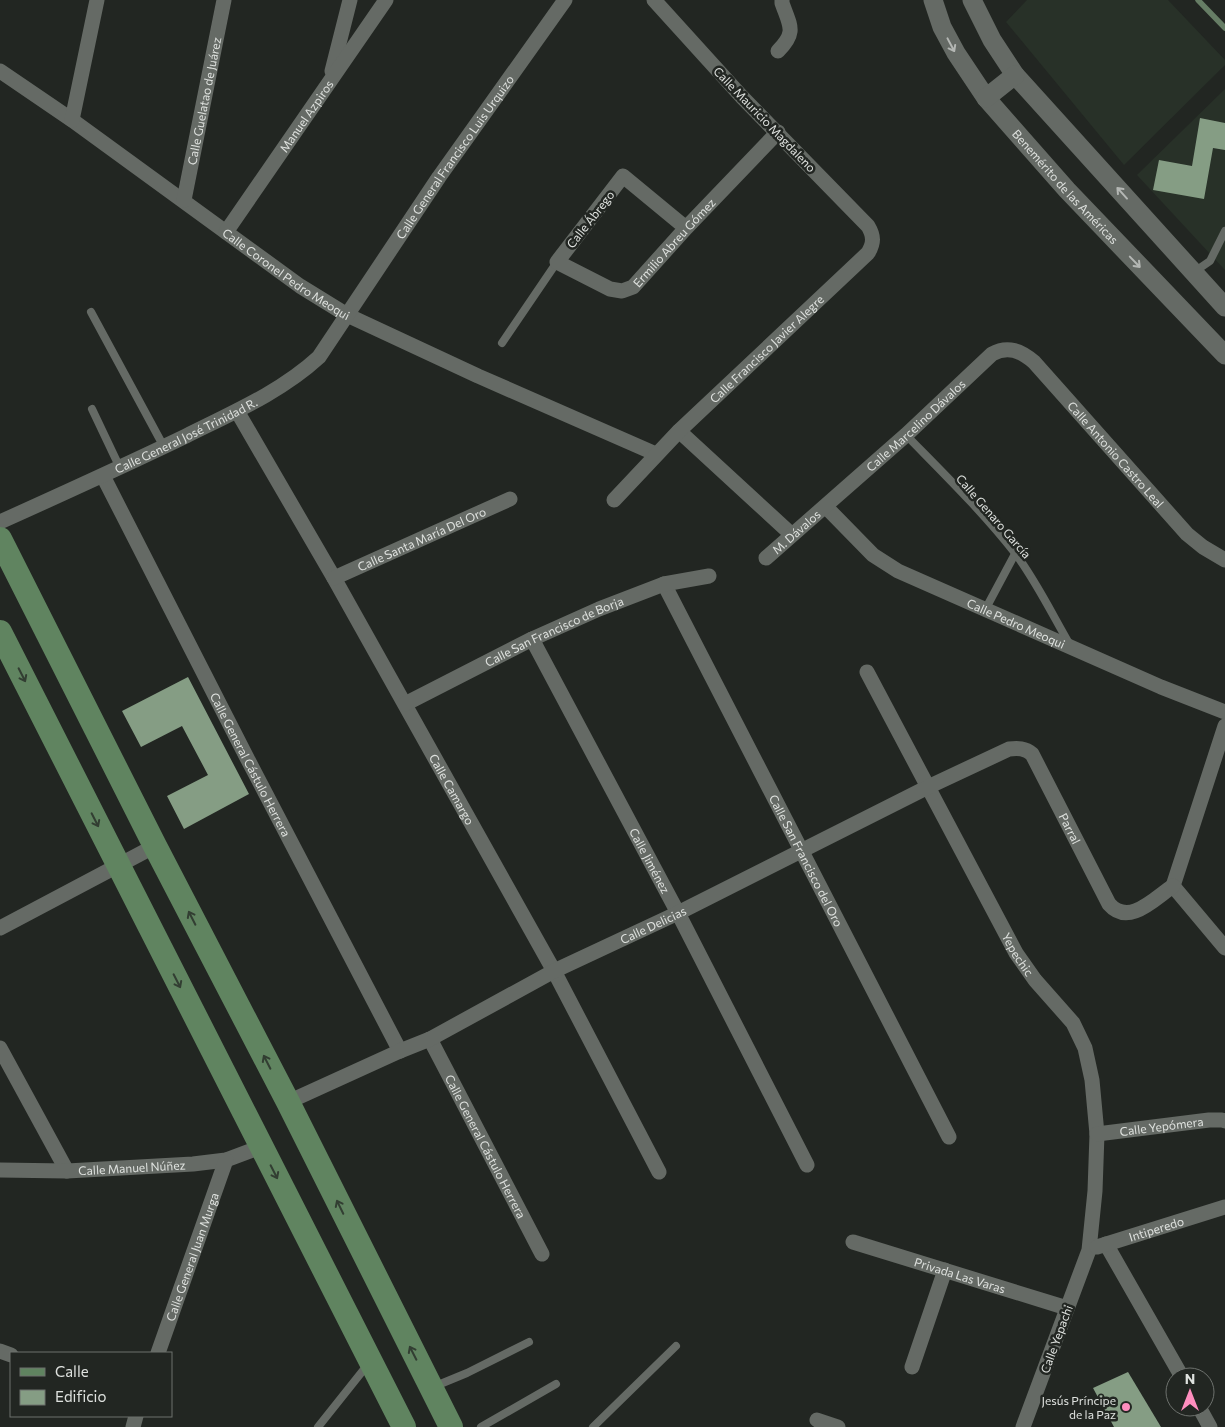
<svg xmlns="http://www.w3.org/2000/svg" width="1225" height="1427" font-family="Commissioner,sans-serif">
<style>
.built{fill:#283128}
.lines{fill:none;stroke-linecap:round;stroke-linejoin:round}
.stream{stroke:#667d65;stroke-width:5.5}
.building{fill:#859d84}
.service{stroke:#656a65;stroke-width:8}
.minor{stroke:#656a65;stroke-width:15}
.tertiary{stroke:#656a65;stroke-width:19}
.primary{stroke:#608460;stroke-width:24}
.oneway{stroke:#b4b7b4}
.oneway2{stroke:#323e32}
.poi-dot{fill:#fe8ebe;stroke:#222622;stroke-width:2}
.labels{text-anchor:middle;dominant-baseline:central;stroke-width:5;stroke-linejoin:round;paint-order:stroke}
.street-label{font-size:12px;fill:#dee1de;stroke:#222622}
.poi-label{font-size:12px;fill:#dee1de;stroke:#222622;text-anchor:end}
</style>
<rect width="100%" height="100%" fill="#222622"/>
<g class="built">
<path d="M1027,0h141l57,60v5l-101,100 -118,-143z"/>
<path d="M1225,89v181l-88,-95z"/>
</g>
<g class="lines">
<path class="stream" d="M1198,0l27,28"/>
</g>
<g class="building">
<path d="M1200,118l25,5v27l-12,-2 -9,51 -51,-9 6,-30 33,6z"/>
<path d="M188,677l61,117 -65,35 -17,-33 41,-21 -26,-49 -41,21 -19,-36z"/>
<path d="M1128,1372l33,55h-47l-21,-39z"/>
</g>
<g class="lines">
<g class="service">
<path d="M1194,272l16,-11 15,-30"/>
<path d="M91,312l73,135"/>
<path d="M502,343l55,-81"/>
<path d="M92,409l28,59"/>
<path d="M906,435c37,38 76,76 109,118 21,28 37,61 55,92"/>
<path d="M985,610l30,-56"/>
<path d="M433,1387l34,-14 62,-31"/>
<path d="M318,1427l51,-64"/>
<path d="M481,1427l75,-43"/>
<path d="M593,1427l83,-81"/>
</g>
<g class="minor">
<path d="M778,51c19,-19 12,-25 4,-48v-3"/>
<path id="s1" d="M0,71l72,49 228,166 47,29 131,61 178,78"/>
<path d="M332,71l18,-71"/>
<path d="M72,120l25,-120"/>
<path id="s2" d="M184,200l40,-200"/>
<path id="s3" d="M686,228l-63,-52 -66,86 53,27 12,2 11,-4 53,-59 92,-96"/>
<path id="s4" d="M226,232l160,-232"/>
<path id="s5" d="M237,411l97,167 220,393 105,201"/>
<path d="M679,431l112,103"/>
<path id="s6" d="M103,476l143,280 154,295"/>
<path id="s7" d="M614,500l65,-69 189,-178c6,-10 6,-17 0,-27l-126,-129 -88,-97"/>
<path id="s8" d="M826,507l47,48 25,16 263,116 64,25"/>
<path id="s9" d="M0,522c62,-28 124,-56 186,-86 46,-23 95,-44 133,-79l120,-180 126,-177"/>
<path id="s10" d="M766,558l140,-123 86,-81c16,-9 29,-3 42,8l153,172 16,13 22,13"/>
<path id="s11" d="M334,578l176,-79"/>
<path id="s12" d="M664,584l285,553"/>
<path id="s13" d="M532,639l146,274 129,252"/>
<path id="s14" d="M867,672l149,281 19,27 38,43 12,25 7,32 5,54 -2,57 -6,59 -66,177"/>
<path id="s15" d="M405,704l127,-65 67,-30 65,-25 45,-8"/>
<path d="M1173,886l52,-160"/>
<path d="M1173,886l52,62"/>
<path d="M0,928l155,-82"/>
<path id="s16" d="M430,1039l112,215"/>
<path d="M0,1048l67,123"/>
<path id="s17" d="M288,1102l112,-51 30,-12 124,-68 124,-58 250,-126 81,-38c9,-1 16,-1 23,5l77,150c20,23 46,-6 64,-18"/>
<path id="s18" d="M1097,1134l112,-14h13l3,1"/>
<path id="s19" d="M0,1170l67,1 126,-7 33,-4 35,-13"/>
<path id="s20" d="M853,1242l214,66"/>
<path d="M1106,1244l76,133"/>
<path id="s21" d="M1097,1247l128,-40"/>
<path d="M0,1351l11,4"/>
<path id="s22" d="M158,1353l68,-193"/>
<path d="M912,1367l33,-97"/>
<path d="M1199,1407l11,20"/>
<path d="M817,1420l21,7"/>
<path d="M133,1427l3,-11"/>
</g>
<g class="tertiary">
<path id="s23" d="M933,0l9,27 14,26 30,45 81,92 158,165"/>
<path d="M972,0l20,40 23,35 210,232"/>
<path d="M986,98l29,-23"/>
</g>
<g class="primary">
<path d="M0,539l155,307 133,256 163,325"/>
<path d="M0,632l404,795"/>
</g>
</g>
<defs><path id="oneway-shaft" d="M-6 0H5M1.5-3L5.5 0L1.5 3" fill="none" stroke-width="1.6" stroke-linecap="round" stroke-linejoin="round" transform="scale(1.25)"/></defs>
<g class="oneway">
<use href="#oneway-shaft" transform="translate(951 45) rotate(62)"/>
<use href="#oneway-shaft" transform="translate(1122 193) rotate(-132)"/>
<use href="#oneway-shaft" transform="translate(1135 262) rotate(46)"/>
</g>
<g class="oneway2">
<use href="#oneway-shaft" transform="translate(22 675) rotate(63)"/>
<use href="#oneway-shaft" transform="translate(95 820) rotate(63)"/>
<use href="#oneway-shaft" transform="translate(192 918) rotate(-117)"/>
<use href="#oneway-shaft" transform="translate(177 981) rotate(63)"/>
<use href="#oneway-shaft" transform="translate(267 1062) rotate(-117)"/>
<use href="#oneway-shaft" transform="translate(274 1172) rotate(63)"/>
<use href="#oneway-shaft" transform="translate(340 1207) rotate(-116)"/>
<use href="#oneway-shaft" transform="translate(413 1353) rotate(-117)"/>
</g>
<circle class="poi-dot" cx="1126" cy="1407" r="5"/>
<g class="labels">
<g class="street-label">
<text stroke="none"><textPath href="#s2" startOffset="101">Calle Guelatao de Juárez</textPath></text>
<text stroke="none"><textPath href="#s4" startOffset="141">Manuel Azpiros</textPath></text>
<text transform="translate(765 119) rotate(46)">Calle Mauricio Magdaleno</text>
<text stroke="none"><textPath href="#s9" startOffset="602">Calle General Francisco Luis Urquizo</textPath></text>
<text stroke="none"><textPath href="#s23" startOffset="231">Benemérito de las Américas</textPath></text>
<text transform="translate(590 219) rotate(-52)">Calle Ábrego</text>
<text stroke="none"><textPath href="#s3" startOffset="334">Ermilio Abreu Gómez</textPath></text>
<text stroke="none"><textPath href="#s1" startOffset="351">Calle Coronel Pedro Meoqui</textPath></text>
<text stroke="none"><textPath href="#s7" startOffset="215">Calle Francisco Javier Alegre</textPath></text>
<text stroke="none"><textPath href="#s10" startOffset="200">Calle Marcelino Dávalos</textPath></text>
<text stroke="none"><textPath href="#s9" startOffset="205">Calle General José Trinidad R.</textPath></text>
<text stroke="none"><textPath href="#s10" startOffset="474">Calle Antonio Castro Leal</textPath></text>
<text transform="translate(994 516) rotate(49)">Calle Genaro García</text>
<text stroke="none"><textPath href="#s10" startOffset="40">M. Dávalos</textPath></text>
<text stroke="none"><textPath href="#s11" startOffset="96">Calle Santa María Del Oro</textPath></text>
<text stroke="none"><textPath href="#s8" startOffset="226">Calle Pedro Meoqui</textPath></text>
<text stroke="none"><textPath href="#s15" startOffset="166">Calle San Francisco de Borja</textPath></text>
<text stroke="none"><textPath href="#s6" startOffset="324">Calle General Cástulo Herrera</textPath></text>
<text stroke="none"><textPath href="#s5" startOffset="435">Calle Camargo</textPath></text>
<text stroke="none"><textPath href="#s17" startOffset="911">Parral</textPath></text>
<text stroke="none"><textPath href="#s12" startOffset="311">Calle San Francisco del Oro</textPath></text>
<text stroke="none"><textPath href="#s13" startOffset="251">Calle Jiménez</textPath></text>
<text stroke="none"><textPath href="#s17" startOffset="406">Calle Delicias</textPath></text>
<text stroke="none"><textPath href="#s14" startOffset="320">Yepechic</textPath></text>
<text stroke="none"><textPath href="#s18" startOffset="65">Calle Yepómera</textPath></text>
<text stroke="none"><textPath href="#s16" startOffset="121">Calle General Cástulo Herrera</textPath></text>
<text stroke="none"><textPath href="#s19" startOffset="132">Calle Manuel Núñez</textPath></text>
<text stroke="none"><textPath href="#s21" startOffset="62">Intiperedo</textPath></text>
<text stroke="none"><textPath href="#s22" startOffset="102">Calle General Juan Murga</textPath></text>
<text stroke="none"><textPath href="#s20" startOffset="112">Privada Las Varas</textPath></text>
<text transform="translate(1056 1339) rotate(-70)">Calle Yepachi</text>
</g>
<g class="poi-label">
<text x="1116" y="1400">Jesús Príncipe<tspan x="1116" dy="14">de la Paz</tspan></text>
</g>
</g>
<rect x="10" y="1352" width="162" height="65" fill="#222622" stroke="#6d716d"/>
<rect x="20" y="1368" width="25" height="8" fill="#608460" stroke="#6d716d"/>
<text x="55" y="1377" font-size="15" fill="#dee1de">Calle</text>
<rect x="20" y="1390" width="25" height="15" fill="#859d84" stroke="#6d716d"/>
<text x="55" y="1402" font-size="15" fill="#dee1de">Edificio</text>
<g transform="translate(1190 1392)"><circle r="24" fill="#222622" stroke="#6d716d"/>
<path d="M0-4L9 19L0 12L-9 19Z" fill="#fe8ebe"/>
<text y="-8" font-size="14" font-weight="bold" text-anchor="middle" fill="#dee1de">N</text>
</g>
</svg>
